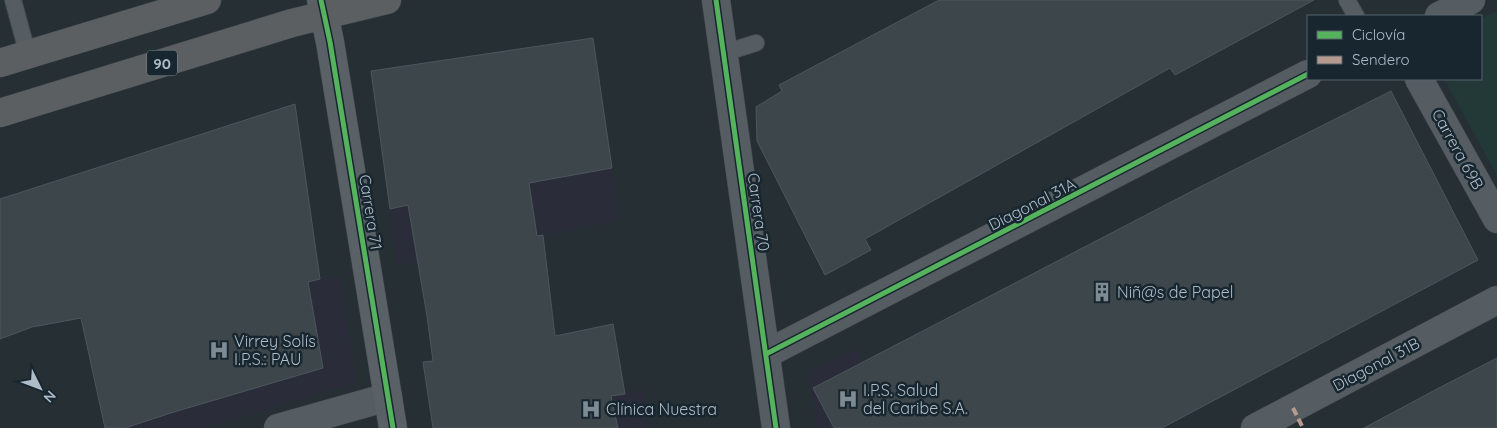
<svg xmlns="http://www.w3.org/2000/svg" width="1497" height="428" font-family="Quicksand,sans-serif">
<style>
.medical{fill:#2a2c3a}
.green{fill:#223938}
.building{fill:#3d464b;stroke:#4c565c}
.lines{fill:none;stroke-linecap:round;stroke-linejoin:round}
.lane-casing{stroke:#434a4e;stroke-width:18}
.street-casing{stroke:#434a4e;stroke-width:29}
.secondary-casing{stroke:#434a4e;stroke-width:29}
.highway-casing{stroke:#414a50;stroke-width:29}
.lane{stroke:#555d62;stroke-width:16}
.street{stroke:#555d62;stroke-width:28}
.secondary{stroke:#596167;stroke-width:28}
.highway{stroke:#5b5f62;stroke-width:28}
.quiet{stroke:#b69a8f;stroke-width:4;stroke-dasharray:8 4;stroke-linecap:butt}
.cycleway-casing{stroke:#18262f;stroke-width:8}
.cycleway{stroke:#56b35d;stroke-width:5}
.labels{text-anchor:middle;dominant-baseline:central;stroke-width:5;stroke-linejoin:round;paint-order:stroke}
.shield{fill:#18262f;stroke:#808f99;stroke-width:1}
.shield-label{font-size:15px;font-weight:bold;fill:#adbcc7}
.street-label{font-size:16px;fill:#adbcc7;stroke:#18262f}
.poi-label{font-size:16px;fill:#adbcc7;stroke:#18262f;text-anchor:start}
</style>
<rect width="100%" height="100%" fill="#252f34"/>
<g class="medical">
<path d="M612,168l7,52 -221,45 -9,-56z"/>
<path d="M340,276l16,106 -151,46h-100l-24,-109z"/>
<path d="M856,348l42,80h-80l-10,-55z"/>
<path d="M644,390l5,38h-224z"/>
</g>
<path class="green" d="M1497,11v164l-53,-96h37v-60z"/>
<g class="building">
<path d="M939,0h375l-139,75 -5,-7 -305,171 6,11 -46,25 -68,-134 -1,-34 26,-16 -3,-6z"/>
<path d="M593,38l19,130 -83,15 8,53 6,-1 12,101 58,-12 12,70 -14,2 7,32h-185l-10,-66 10,-1 -6,-45 -19,-111 -18,4 -19,-138z"/>
<path d="M1391,91l87,169 -316,168h-328l-21,-40 385,-200z"/>
<path d="M295,104l25,175 -12,3 15,86 -149,44 -49,16h-20l-24,-110 -49,9 -32,12v-140z"/>
<path d="M1497,358v70h-133l71,-38z"/>
</g>
<g class="lines">
<defs>
<g id="lane">
<path d="M13,0l15,55"/>
<path d="M1347,0l9,16"/>
<path d="M724,53l32,-10"/>
</g>
<g id="street">
<path d="M716,0l60,428"/>
<path d="M1439,16l32,-16"/>
<path d="M1419,79l78,140"/>
<path d="M766,354l542,-280"/>
<path d="M278,428l110,-31"/>
<path d="M1255,428l242,-128"/>
</g>
<path id="secondary" d="M321,0l9,42 63,386"/>
<g id="highway">
<path d="M0,63l207,-63"/>
<path d="M0,113l292,-90 95,-23"/>
</g>
</defs>
<use href="#lane" class="lane-casing"/>
<use href="#street" class="street-casing"/>
<use href="#secondary" class="secondary-casing"/>
<use href="#highway" class="highway-casing"/>
<use href="#lane" class="lane"/>
<use href="#street" class="street"/>
<use href="#secondary" class="secondary"/>
<use href="#highway" class="highway"/>
<path class="quiet" d="M1293,408l10,20"/>
<defs>
<g id="cycleway">
<path d="M321,0l9,42 63,386"/>
<path d="M716,0l60,428"/>
<path d="M766,354l542,-280"/>
</g>
</defs>
<use href="#cycleway" class="cycleway-casing"/>
<use href="#cycleway" class="cycleway"/>
</g>
<defs>
<symbol id="building-bare" viewBox="-9 -9 18 18"><path d="M-4-6H4V6H1V3H-1V6H-4ZM-2.5-4.3h1.7v1.8h-1.7ZM.8-4.3h1.7v1.8H.8ZM-2.5-1h1.7V.8h-1.7ZM.8-1h1.7V.8H.8Z" fill="#7d8b94" stroke="#18262f" stroke-width="2.5" paint-order="stroke"/></symbol>
<symbol id="hospital-bare" viewBox="-9 -9 18 18"><path d="M-5-5h3v3.5h4V-5h3V5h-3V1.5h-4V5h-3Z" fill="#7d8b94" stroke="#18262f" stroke-width="2.5" paint-order="stroke"/></symbol>
</defs>
<g fill-rule="evenodd">
<use href="#building-bare" x="1088" y="278" width="28" height="28"/>
<use href="#hospital-bare" x="205" y="336" width="28" height="28"/>
<use href="#hospital-bare" x="834" y="385" width="28" height="28"/>
<use href="#hospital-bare" x="577" y="395" width="28" height="28"/>
</g>
<g class="labels">
<rect class="shield" x="147" y="50.5" width="30" height="25" rx="4"/>
<g class="shield-label">
<text x="162" y="63">90</text>
</g>
<g class="street-label">
<text transform="translate(1458 149) rotate(61)">Carrera 69B</text>
<text transform="translate(1032 204) rotate(-27)">Diagonal 31A</text>
<text transform="translate(371 212) rotate(81)">Carrera 71</text>
<text transform="translate(759 212) rotate(82)">Carrera 70</text>
<text transform="translate(1376 364) rotate(-28)">Diagonal 31B</text>
</g>
<g class="poi-label">
<text x="1117" y="292">Niñ@s de Papel</text>
<text x="234" y="341">Virrey Solís<tspan x="234" dy="18">I.P.S.: PAU</tspan></text>
<text x="863" y="390">I.P.S. Salud<tspan x="863" dy="18">del Caribe S.A.</tspan></text>
<text x="606" y="409">Clínica Nuestra</text>
</g>
</g>
<rect x="1307" y="15" width="175" height="65" fill="#18262f" stroke="#54626c"/>
<rect x="1317" y="31" width="25" height="8" fill="#56b35d" stroke="#54626c"/>
<text x="1352" y="40" font-size="15" fill="#adbcc7">Ciclovía</text>
<rect x="1317" y="56" width="25" height="8" fill="#b69a8f" stroke="#54626c"/>
<text x="1352" y="65" font-size="15" fill="#adbcc7">Sendero</text>
<g transform="translate(40 388) rotate(132)" stroke="#18262f" stroke-width="4" paint-order="stroke">
<path d="M0-4L9 19L0 12L-9 19Z" fill="#adbcc7"/>
<text y="-8" font-size="14" font-weight="bold" text-anchor="middle" fill="#adbcc7">N</text>
</g>
</svg>
